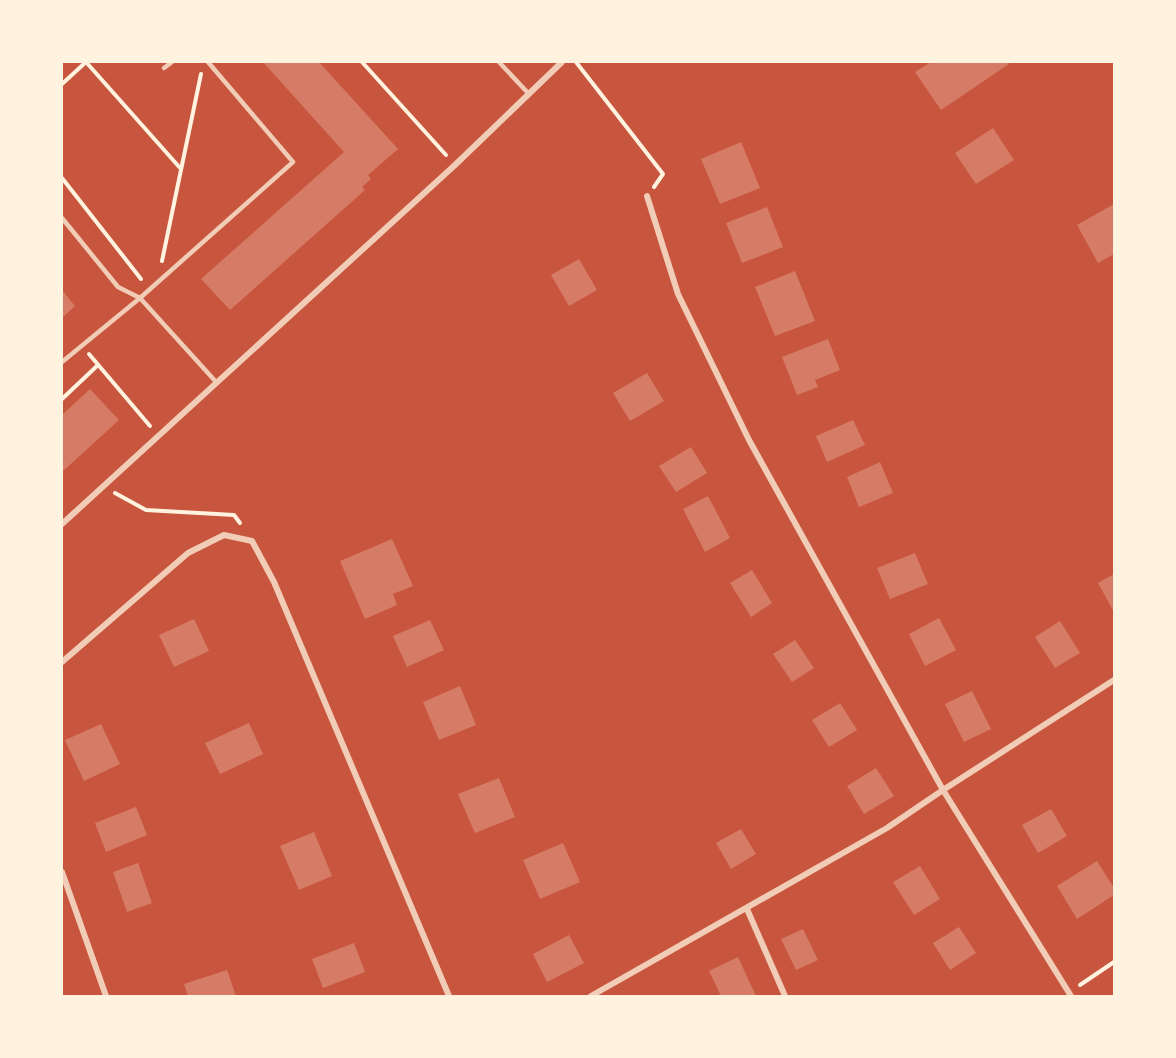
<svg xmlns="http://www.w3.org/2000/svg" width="1176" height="1058" font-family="'Crimson Pro',serif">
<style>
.building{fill:#d67c66}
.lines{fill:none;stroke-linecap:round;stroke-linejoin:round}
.path{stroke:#fff3e0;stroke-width:4}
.service{stroke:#f1ccb7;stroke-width:4.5}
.minor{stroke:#f1ccb7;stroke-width:6}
</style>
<rect width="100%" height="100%" fill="#c8553d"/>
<g class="building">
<path d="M263,62h56l79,87 -30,26 3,4 -9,8 3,3 -135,120 -29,-31 143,-127z"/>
<path d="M931,62h77l1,2 -68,46 -26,-38z"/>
<path d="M993,128l21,32 -38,24 -21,-31z"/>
<path d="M741,142l19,46 -40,16 -19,-45z"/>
<path d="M1114,204v50l-16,9 -21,-38z"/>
<path d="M767,207l16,40 -41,16 -16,-40z"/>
<path d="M579,259l18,31 -28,16 -18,-31z"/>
<path d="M795,271l20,50 -40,15 -20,-49z"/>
<path d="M62,290l13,16 -13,12z"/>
<path d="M828,339l12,31 -25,10 3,7 -21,8 -15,-38z"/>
<path d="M647,373l17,28 -34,20 -17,-28z"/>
<path d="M90,389l29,31 -57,52v-57z"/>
<path d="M853,420l12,25 -38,17 -11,-26z"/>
<path d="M691,447l16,26 -31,19 -17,-26z"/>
<path d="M880,462l13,31 -34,14 -12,-30z"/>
<path d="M708,496l22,42 -25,14 -22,-43z"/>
<path d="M392,539l21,47 -20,8 4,11 -32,14 -25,-58z"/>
<path d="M915,553l13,31 -38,15 -13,-31z"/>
<path d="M752,570l20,33 -21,14 -21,-34z"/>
<path d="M1114,574v38l-16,-29z"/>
<path d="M939,618l17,32 -31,16 -16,-32z"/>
<path d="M194,619l15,32 -35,16 -15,-32z"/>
<path d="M430,620l14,30 -37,17 -14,-31z"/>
<path d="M1060,621l20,32 -25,15 -20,-31z"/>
<path d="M795,640l19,28 -22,14 -19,-28z"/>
<path d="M460,686l16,39 -37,15 -16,-38z"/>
<path d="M972,691l19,38 -27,13 -19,-38z"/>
<path d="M840,703l17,27 -28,17 -17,-27z"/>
<path d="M249,723l14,31 -43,20 -15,-31z"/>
<path d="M101,724l19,40 -36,17 -19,-41z"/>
<path d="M876,768l18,28 -30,18 -17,-28z"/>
<path d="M499,778l16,39 -40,16 -17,-39z"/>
<path d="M136,807l11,28 -41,17 -11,-29z"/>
<path d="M1051,809l16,27 -29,17 -16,-28z"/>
<path d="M741,829l15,25 -25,15 -15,-26z"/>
<path d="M314,832l18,44 -33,14 -19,-44z"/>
<path d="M563,843l17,39 -40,17 -17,-39z"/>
<path d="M1097,861l17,27v7l-37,24 -20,-33z"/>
<path d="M138,863l14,40 -25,9 -14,-40z"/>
<path d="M920,866l20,33 -26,16 -21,-33z"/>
<path d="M959,927l17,26 -26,17 -17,-27z"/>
<path d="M803,929l15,31 -22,10 -15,-31z"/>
<path d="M569,935l15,28 -37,19 -14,-28z"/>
<path d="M354,943l11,29 -42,16 -11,-29z"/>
<path d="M738,957l18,39h-35l-12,-25z"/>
<path d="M227,970l9,26h-48l-4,-12z"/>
</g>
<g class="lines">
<g class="path">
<path d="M86,62l95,107"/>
<path d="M362,62l84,93"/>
<path d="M576,62l87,112 -9,13"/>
<path d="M62,84l24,-22"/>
<path d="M62,178l79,101"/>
<path d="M162,261l39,-187"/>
<path d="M89,354l61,72"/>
<path d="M62,399l36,-34"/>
<path d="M115,493l31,17 88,5 6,8"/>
<path d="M1080,985l34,-23"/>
</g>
<g class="service">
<path d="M499,62l29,31"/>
<path d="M164,68l8,-6"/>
<path d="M62,218l56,69 22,11 77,85"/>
<path d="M62,362l78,-64 153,-136 -85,-100"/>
</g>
<g class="minor">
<path d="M647,196l31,98 71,146 194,350 128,206"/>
<path d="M62,524l393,-359 107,-103"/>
<path d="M62,662l126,-109 36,-18 28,6 22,41 175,414"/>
<path d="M62,872l44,124"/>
<path d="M747,909l38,87"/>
<path d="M591,996l296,-168 56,-38 171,-110"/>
</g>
</g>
<rect width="1176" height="1058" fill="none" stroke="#fff3e0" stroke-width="126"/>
</svg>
